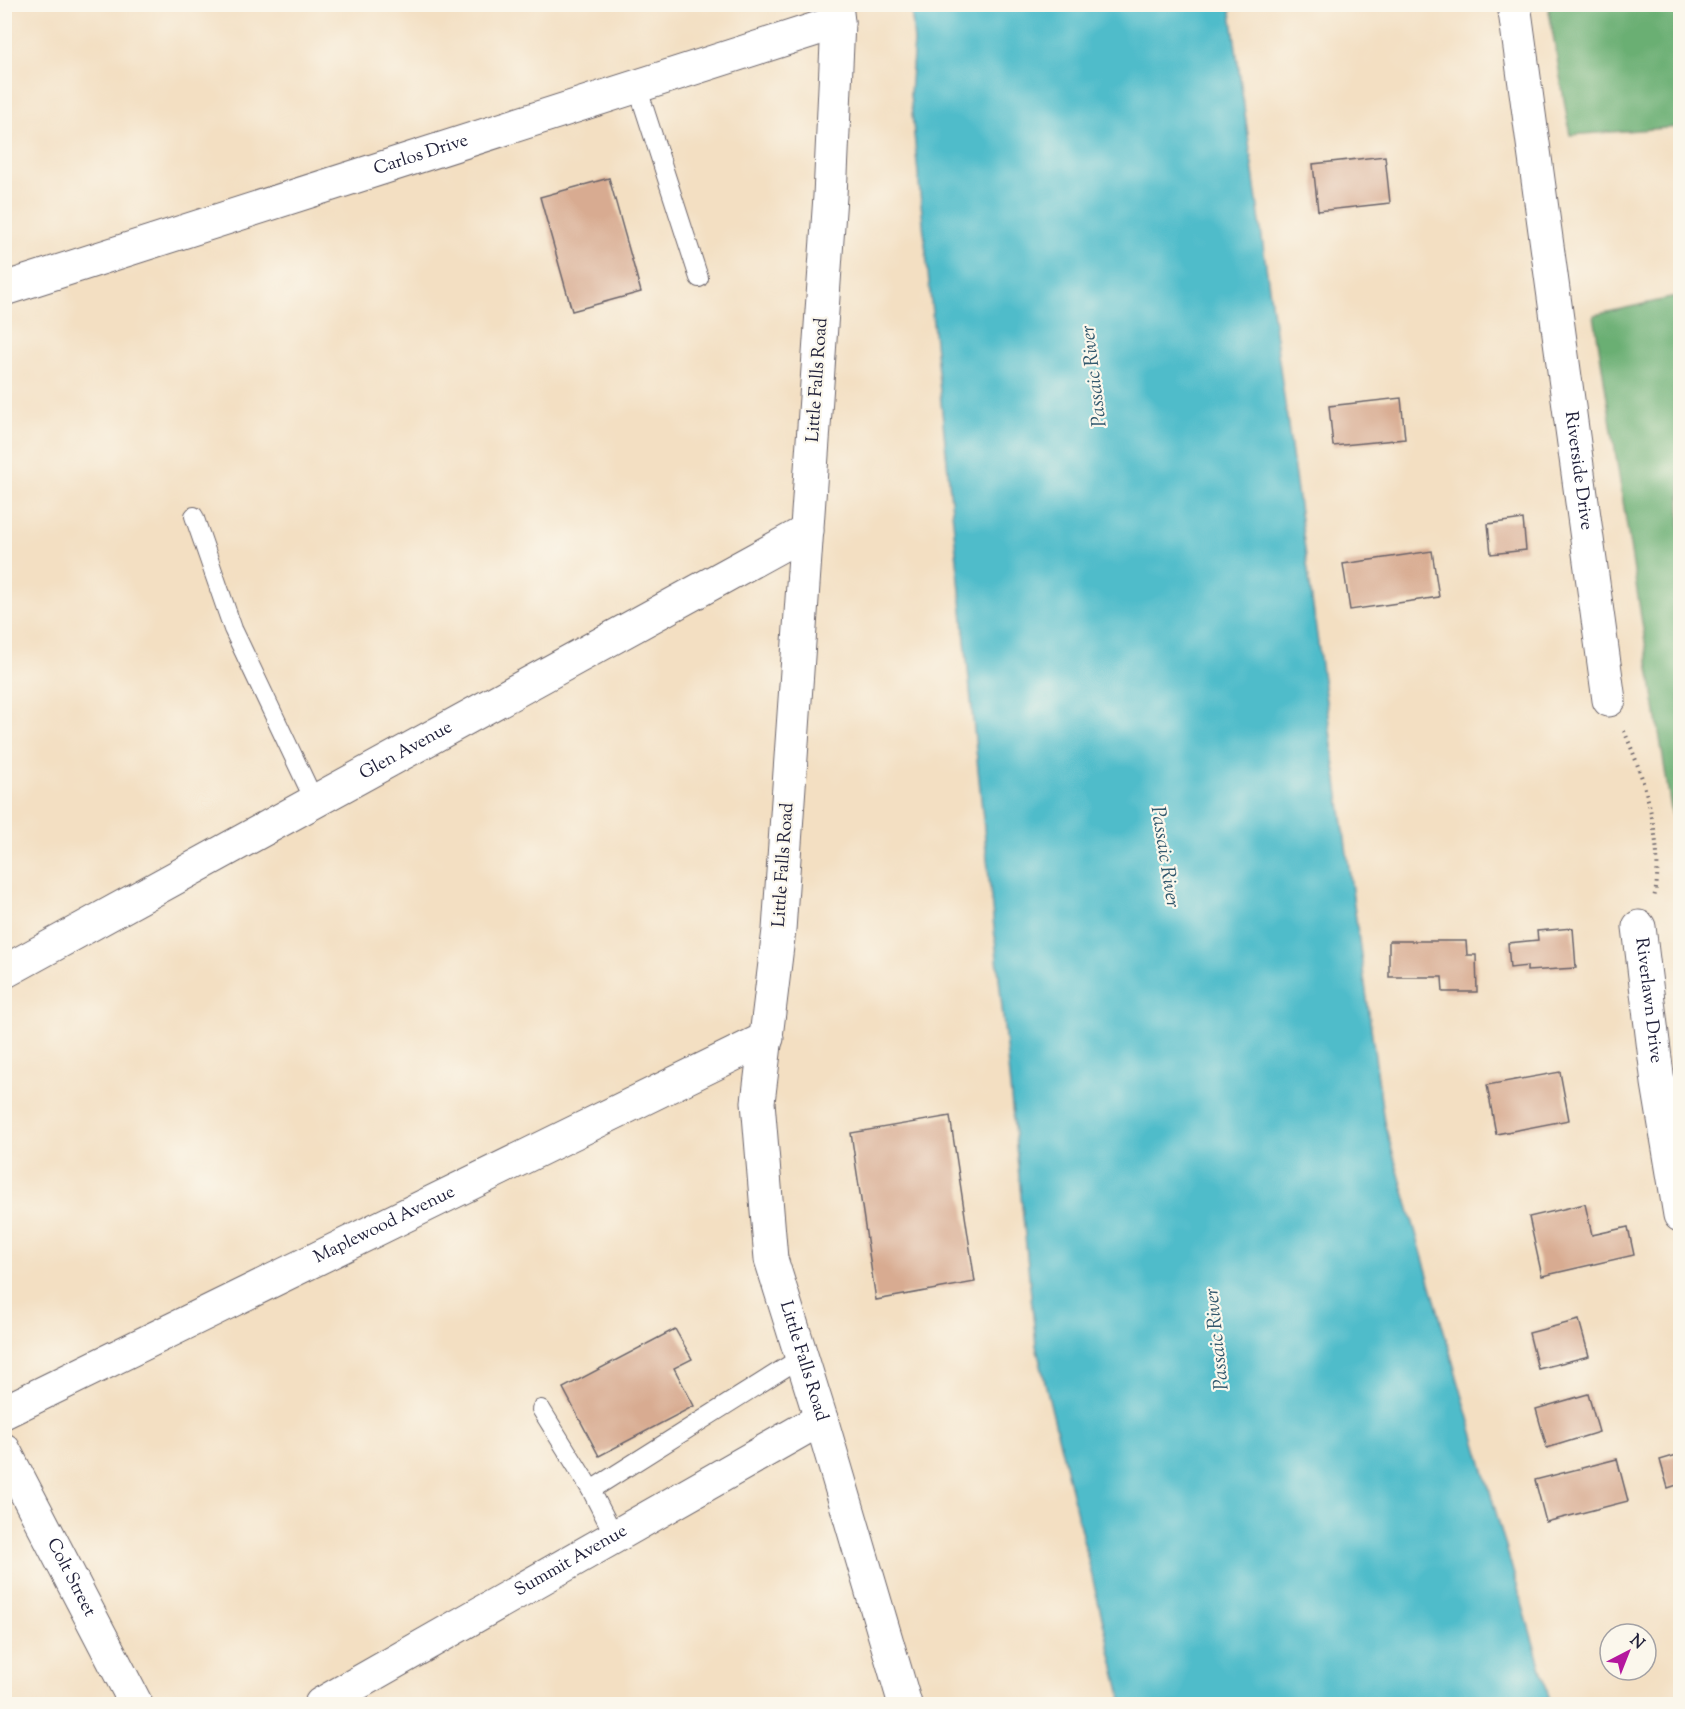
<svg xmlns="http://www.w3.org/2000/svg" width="1685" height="1709" font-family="'Sorts Mill Goudy',serif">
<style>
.forest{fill:#6baf73;stroke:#466857;stroke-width:1.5}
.water{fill:#50bcca;stroke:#396f82;stroke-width:1.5}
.building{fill:#d8ab91}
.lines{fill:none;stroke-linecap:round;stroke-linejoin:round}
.lane-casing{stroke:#6b646a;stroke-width:20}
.street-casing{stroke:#6b646a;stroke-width:35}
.secondary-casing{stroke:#6b646a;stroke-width:35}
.path{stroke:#6b646a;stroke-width:4;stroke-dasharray:1.5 4.5;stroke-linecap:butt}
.lane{stroke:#fff;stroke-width:18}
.street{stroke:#fff;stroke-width:33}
.secondary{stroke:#fff;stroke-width:33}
.labels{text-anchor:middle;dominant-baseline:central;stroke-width:4.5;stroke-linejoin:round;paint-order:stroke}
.street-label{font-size:18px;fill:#22223b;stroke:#fbf7ec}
.water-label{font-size:20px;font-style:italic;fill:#32586d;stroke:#fbf7ec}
</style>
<rect width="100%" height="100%" fill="#fbf7ec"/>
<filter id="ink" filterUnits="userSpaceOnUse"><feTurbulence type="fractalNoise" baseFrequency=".0167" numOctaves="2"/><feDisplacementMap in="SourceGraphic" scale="12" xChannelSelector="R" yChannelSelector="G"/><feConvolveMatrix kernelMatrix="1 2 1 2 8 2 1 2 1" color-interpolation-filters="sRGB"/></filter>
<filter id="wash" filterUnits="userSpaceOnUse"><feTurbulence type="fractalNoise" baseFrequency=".008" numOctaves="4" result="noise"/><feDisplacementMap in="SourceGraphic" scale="24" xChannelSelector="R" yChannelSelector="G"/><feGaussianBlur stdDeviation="1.35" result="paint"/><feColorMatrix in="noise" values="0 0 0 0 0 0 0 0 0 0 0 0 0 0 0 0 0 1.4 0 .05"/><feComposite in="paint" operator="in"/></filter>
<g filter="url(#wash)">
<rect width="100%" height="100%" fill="#f3dfc2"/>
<g class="forest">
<path d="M1548,5h132v122l-110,8z"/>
<path d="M1680,296v530l-6,2 -80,-513z"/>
</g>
<path class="water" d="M911,5h319l154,1117 167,582h-428l-87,-359 -126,-1251 4,-52z"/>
<g id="blocks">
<g class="building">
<path d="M1385,156l5,47 -72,8 -5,-47z"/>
<path d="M609,178l32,114 -69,19 -32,-114z"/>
<path d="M1401,398l4,41 -72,7 -4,-40z"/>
<path d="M1523,519l3,31 -35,4 -3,-30z"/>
<path d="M1432,551l7,46 -89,13 -7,-46z"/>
<path d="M1573,928l3,40 -49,3v-5l-17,2 -2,-25 30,-3 -1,-9z"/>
<path d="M1389,941h77l1,14h9l1,37h-34l-1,-15h-53z"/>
<path d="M1560,1072l9,48 -73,14 -9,-49z"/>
<path d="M950,1116l25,166 -99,18 -25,-167z"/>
<path d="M1585,1204l7,31 36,-8 6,28 -92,21 -13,-59z"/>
<path d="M1579,1320l10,36 -51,13 -9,-36z"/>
<path d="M675,1329l17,30 -18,9 20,38 -95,50 -36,-68z"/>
<path d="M1588,1394l11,38 -52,16 -11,-39z"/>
<path d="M1680,1454v30l-12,4 -8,-28z"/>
<path d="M1617,1459l11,42 -82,21 -11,-42z"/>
</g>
</g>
</g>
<g filter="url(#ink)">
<use href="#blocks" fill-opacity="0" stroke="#6b646a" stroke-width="1.5"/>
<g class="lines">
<defs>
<g id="lane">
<path d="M637,86l62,192"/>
<path d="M194,516l39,113 82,173"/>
<path d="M541,1409l50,81"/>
<path d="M615,1537l-24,-47 211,-133"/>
</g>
<g id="street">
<path id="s1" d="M1514,4l95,696"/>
<path id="s2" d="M4,289l834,-267"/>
<path id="s3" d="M1639,927l19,156 22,132"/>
<path id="s4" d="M4,972l803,-441"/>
<path id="s5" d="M4,1412l763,-374"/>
<path id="s6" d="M4,1450l132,254"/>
<path id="s7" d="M321,1704l500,-285"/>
</g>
<g id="secondary">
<path id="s8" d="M836,4l2,18 -8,174 -51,734 -21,172 13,157 50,160 84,285"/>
</g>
</defs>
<use href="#lane" class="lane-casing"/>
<use href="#street" class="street-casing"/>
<use href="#secondary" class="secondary-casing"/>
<path class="path" d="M1624,731c20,43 42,120 30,167"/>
<use href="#lane" class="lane"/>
<use href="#street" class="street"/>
<use href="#secondary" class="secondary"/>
</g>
</g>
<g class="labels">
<g class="street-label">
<text stroke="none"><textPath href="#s2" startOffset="438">Carlos Drive</textPath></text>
<text transform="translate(818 380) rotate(-86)">Little Falls Road</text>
<text stroke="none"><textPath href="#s1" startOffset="471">Riverside Drive</textPath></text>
<text stroke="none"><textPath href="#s4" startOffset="459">Glen Avenue</textPath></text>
<text transform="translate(784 865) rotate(-86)">Little Falls Road</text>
<text stroke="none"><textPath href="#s3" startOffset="74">Riverlawn Drive</textPath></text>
<text stroke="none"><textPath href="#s5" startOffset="424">Maplewood Avenue</textPath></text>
<text stroke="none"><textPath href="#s8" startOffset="1366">Little Falls Road</textPath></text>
<text stroke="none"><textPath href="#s7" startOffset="288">Summit Avenue</textPath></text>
<text stroke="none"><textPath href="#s6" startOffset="144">Colt Street</textPath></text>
</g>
<g class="water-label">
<text transform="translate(1095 376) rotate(-97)">Passaic River</text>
<text transform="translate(1164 857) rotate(81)">Passaic River</text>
<text transform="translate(1218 1339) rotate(-96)">Passaic River</text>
</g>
</g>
<rect width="1685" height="1709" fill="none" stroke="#fbf7ec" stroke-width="24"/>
<g transform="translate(1628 1652) rotate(42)"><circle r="28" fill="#fbf7ec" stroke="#a4a2a5" stroke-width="1.5"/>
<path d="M0-4.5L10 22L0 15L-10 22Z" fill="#b5179e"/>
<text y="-9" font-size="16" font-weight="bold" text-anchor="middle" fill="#22223b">N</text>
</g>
</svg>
